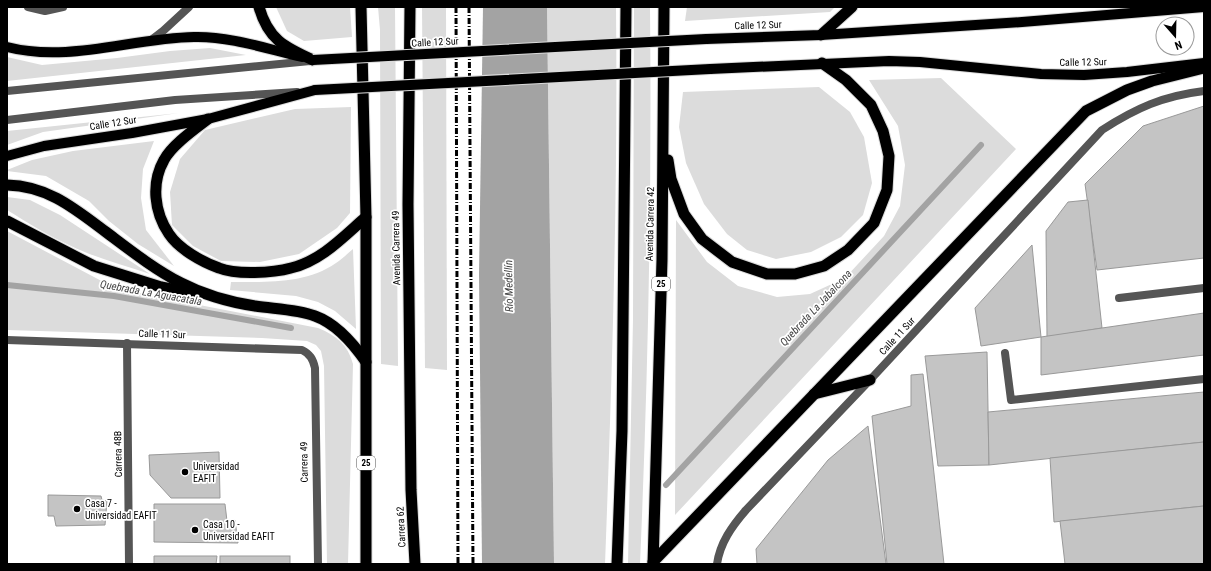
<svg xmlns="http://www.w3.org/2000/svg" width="1211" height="571" font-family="'Roboto Condensed',sans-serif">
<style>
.green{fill:#dcdcdc}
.water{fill:#a3a3a3}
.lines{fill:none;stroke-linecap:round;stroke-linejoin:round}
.stream{stroke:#a3a3a3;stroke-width:6}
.building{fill:#c4c4c4;stroke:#999}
.primary-casing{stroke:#dbdbdb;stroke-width:12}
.trunk-casing{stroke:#dbdbdb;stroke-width:13}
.service{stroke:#555;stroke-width:8}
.minor{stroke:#555;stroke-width:8}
.tertiary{stroke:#555;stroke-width:8}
.primary{stroke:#000;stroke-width:10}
.trunk{stroke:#000;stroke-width:11}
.rail{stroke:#000;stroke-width:3;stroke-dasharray:6 2 1 2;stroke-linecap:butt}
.primary-bridge-casing{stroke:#dbdbdb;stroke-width:12;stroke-linecap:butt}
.primary-bridge{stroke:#000;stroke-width:10}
.poi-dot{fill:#000;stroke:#fff;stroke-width:1.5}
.labels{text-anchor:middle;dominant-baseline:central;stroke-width:3.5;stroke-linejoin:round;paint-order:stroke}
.shield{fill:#fff;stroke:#4c4c4c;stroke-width:1}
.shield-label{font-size:9px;font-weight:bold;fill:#000}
.street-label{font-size:10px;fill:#000;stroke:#fff}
.poi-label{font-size:10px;fill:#000;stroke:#fff;text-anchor:start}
.water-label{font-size:11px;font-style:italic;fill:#444;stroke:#fff}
</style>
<rect width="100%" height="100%" fill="#fff"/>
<g class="green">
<path d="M276,7h74l2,30 -48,4 -17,-10z"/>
<path d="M378,7h17l3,359 -17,-2 -1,-334z"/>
<path d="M422,7h24l1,363 -22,-2z"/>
<path d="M547,7h69c2,186 -4,371 -11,557h-51z"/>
<path d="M634,7h16c2,186 -2,371 -10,557h-12l5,-244z"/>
<path d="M687,7h148l-5,5 -145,9z"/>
<path d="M210,48l36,7 -239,26v-24l35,8 75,-7 53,-7z"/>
<path d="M941,78l75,71 -341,366 1,-295 31,42 31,24 39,11 33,-3 35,-16 39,-42 16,-30 5,-41 -7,-39 -29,-46z"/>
<path d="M819,87l31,25 14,25 8,46 -9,32 -22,22 -30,15 -35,7 -29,-9 -20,-16 -23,-30 -18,-41 -7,-36 4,-35z"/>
<path d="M351,107l-1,106 -13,15 -38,26 -39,8 -39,-1 -28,-15 -21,-21 -2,-33 10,-33 25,-29 90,-21z"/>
<path d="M179,113l-136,19 -36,13v-14z"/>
<path d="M154,141l-11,28 -2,29 5,32 28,36 -36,-22 -29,-23 -20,-20 -43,-25 -39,-5v-1l25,-10 41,-9z"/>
<path d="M7,197l23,3 30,15 90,59c-27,-9 -54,-16 -79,-28 -22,-10 -43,-23 -64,-36z"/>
<path d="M7,231l104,55 42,10 165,32c18,7 30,17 35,36l-5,200h-21l-3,-198 -3,-15 -5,-6 -9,-4 -45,-3 -255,-8z"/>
<path d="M353,249l3,80 -21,-18 -17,-9 -22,-6 -66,-6 1,-8c36,0 75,2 105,-19 6,-4 11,-9 17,-14z"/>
</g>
<path class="water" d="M483,7h64l7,557h-72l-3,-290z"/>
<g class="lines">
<g class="stream">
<path d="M7,285l107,11 177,32"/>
<path d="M666,485l315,-340"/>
</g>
</g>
<g class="building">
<path d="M1204,106v152l-107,12 -12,-86 58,-58z"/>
<path d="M1088,200l14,128 -55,9 -1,-106 22,-29z"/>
<path d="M1032,245l9,92 -60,9 -6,-38z"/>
<path d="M1204,313v42l-163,20v-38z"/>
<path d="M987,352l2,113 -51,1 -13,-110z"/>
<path d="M923,374l21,190h-57l-15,-148 39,-10v-31z"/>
<path d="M1204,392v50l-215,23 -1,-53z"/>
<path d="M868,426l18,138h-129l-1,-15 72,-89z"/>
<path d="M1204,442v64l-150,16 -4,-64z"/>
<path d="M219,452l1,46h-49l-21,-23 -1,-20z"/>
<path d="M48,495l53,1 1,4 5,1 -2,24 -49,1 -2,-10h-6z"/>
<path d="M154,504h71l2,17 8,-1 3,23 -84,-1z"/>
<path d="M1204,506v58h-139l-5,-43z"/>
<path d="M154,556h63l-1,8h-62z"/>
<rect x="220" y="556" width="70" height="8"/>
</g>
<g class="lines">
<defs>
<g id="primary">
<path d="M706,39l115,-4 201,-13 182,-15"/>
<path d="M7,47c62,16 124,-9 187,-10 36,-1 73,12 108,20"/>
<path d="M710,69l179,-8 31,1 121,12 43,1 43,-3 77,-9"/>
<path d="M7,156l37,-10 88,-13 76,-14 107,-29"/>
</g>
<g id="trunk">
<path d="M259,7c9,32 25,40 54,53"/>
<path d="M361,7l5,210v347"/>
<path d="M410,7l-2,197 3,286 4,74"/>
<path d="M821,35l31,-28"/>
<path d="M208,119c-13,10 -36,26 -44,41 -13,23 -10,52 5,74 10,15 33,28 50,34 17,7 54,5 72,0 30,-7 52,-31 75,-51"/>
<path d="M668,160l3,19 13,35 18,25 30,23 35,12h28l29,-8 24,-16 26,-27 13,-33 2,-34 -6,-25 -12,-26 -25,-25 -24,-17"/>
<path d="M7,185c41,1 67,23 99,47 24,18 48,37 75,51 23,12 48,19 74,23 20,3 42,3 60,10 22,8 38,27 51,46"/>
<path d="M7,221l87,45 67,21 32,6"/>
<path d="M814,394l56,-14"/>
<path d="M653,562l433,-451 41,-21 25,-9 52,-13"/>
<path d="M617,564l5,-133 4,-424"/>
<path d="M653,564l9,-304 2,-253"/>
</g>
</defs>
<use href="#primary" class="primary-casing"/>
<use href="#trunk" class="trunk-casing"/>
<g class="service">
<path d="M28,7l17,4 18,-4"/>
<path d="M1119,298l85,-10"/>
<path d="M1005,353l6,47 193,-21"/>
</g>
<g class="minor">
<path d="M150,41l13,-10 26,-24"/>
<path d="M7,340l295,10c8,4 11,9 13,18l3,196"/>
<path d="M127,343l2,221"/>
<path d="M717,564c3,-21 15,-38 29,-54l124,-130 232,-250c34,-22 61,-34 102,-39"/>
</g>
<g class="tertiary">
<path d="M7,91l303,-30"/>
<path d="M7,120l168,-20 122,-8"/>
</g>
<use href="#primary" class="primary"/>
<use href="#trunk" class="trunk"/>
<g class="rail">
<path d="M456,7l2,557"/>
<path d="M469,7l4,557"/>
</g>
<defs>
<g id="primary-bridge">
<path d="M313,60l393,-21"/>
<path d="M315,90l395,-21"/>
</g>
</defs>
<use href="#primary-bridge" class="primary-bridge-casing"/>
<use href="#primary-bridge" class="primary-bridge"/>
</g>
<g class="poi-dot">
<circle cx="185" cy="472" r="4"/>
<circle cx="77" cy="509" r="4"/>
<circle cx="195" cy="530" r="4"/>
</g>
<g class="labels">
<g class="shield">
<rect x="652" y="277" width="18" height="14" rx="3"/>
<rect x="357" y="456" width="18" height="14" rx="3"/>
</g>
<g class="shield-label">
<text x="661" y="284">25</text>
<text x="366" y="463">25</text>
</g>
<g class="street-label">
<text transform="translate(758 25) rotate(-2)">Calle 12 Sur</text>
<text transform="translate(435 42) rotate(-3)">Calle 12 Sur</text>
<text transform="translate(1083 62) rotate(-1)">Calle 12 Sur</text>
<text transform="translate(113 123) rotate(-9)">Calle 12 Sur</text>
<text transform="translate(650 224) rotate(-89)">Avenida Carrera 42</text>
<text transform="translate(396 248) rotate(-91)">Avenida Carrera 49</text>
<text transform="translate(162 334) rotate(2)">Calle 11 Sur</text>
<text transform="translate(897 336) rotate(-47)">Calle 11 Sur</text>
<text transform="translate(118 454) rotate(-91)">Carrera 48B</text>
<text transform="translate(304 462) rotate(-91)">Carrera 49</text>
<text transform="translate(401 527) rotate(-93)">Carrera 62</text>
</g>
<g class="poi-label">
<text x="193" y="466">Universidad<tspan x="193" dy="12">EAFIT</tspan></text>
<text x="85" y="503">Casa 7 -<tspan x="85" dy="12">Universidad EAFIT</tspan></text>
<text x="203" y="524">Casa 10 -<tspan x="203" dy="12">Universidad EAFIT</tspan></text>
</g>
<g class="water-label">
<text transform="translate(509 286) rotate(-91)">Río Medellín</text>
<text transform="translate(151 293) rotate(10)">Quebrada La Aguacatala</text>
<text transform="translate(816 308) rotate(-47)">Quebrada La Jabalcona</text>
</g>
</g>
<rect width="1211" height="571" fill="none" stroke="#000000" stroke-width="16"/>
<g transform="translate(1175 36) rotate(160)"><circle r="19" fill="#ffffff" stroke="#999999"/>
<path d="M0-3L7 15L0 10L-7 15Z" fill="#000000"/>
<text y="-6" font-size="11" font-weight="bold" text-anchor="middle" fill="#000000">N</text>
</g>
</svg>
